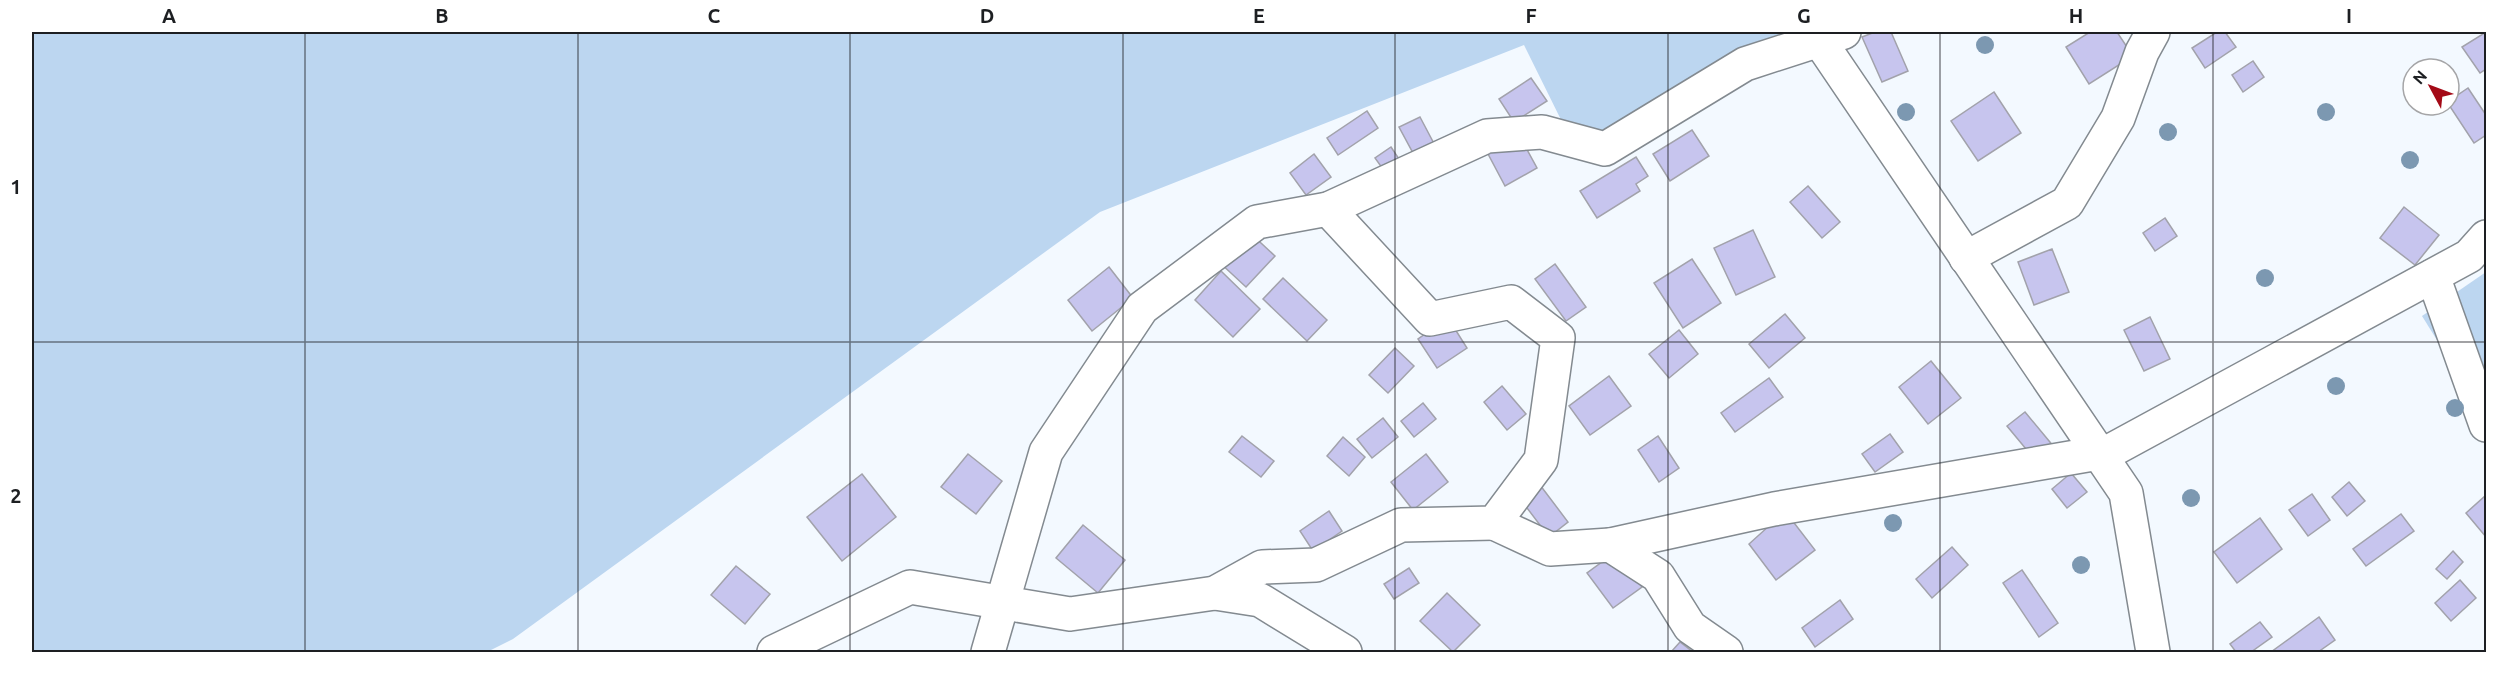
<svg xmlns="http://www.w3.org/2000/svg" width="2518" height="684" font-family="Ubuntu,sans-serif">
<style>
.green{fill:#bcd6f0}
.building{fill:#c7c5ee;stroke:#a2a2ab;stroke-width:1.5}
.lines{fill:none;stroke-linecap:round;stroke-linejoin:round}
.minor-casing{stroke:#838a90;stroke-width:36}
.minor{stroke:#fff;stroke-width:33}
.tree{fill:#7c98b1}
.grid{fill:none;stroke:#1d1f22;stroke-width:1.5;stroke-opacity:0.55}
.neatline{fill:none;stroke:#1d1f22;stroke-width:2}
.grid-label{font-size:20px;text-anchor:middle;font-weight:bold;fill:#1d1f22}
</style>
<rect width="100%" height="100%" fill="#f3f9ff"/>
<g class="green">
<path d="M32,32h1812l-239,117 -34,-9 -47,-95 -424,167 -587,427 -26,13h-455z"/>
<path d="M2486,272v147l-64,-103z"/>
</g>
<g class="building">
<path d="M1875,32h16l17,39 -26,11 -20,-45z"/>
<path d="M2090,32h27l16,24 -44,28 -23,-37z"/>
<path d="M2217,32h8l11,15 -31,21 -13,-20z"/>
<path d="M2486,32v37l-6,4 -18,-26z"/>
<path d="M2253,61l11,16 -21,15 -11,-17z"/>
<path d="M1531,78l16,23 -33,21 -15,-23z"/>
<path d="M2468,88l18,27v20l-12,8 -25,-38v-4z"/>
<path d="M1994,92l27,41 -43,28 -27,-40z"/>
<path d="M1367,111l11,17 -40,27 -11,-17z"/>
<path d="M1420,117l20,38 -20,11 -21,-39z"/>
<path d="M1692,130l17,26 -39,25 -17,-27z"/>
<path d="M1519,135l18,33 -32,18 -18,-34z"/>
<path d="M1391,147l14,21 -15,11 -15,-21z"/>
<path d="M1314,154l17,23 -25,18 -16,-22z"/>
<path d="M1636,157l12,19 -12,8 4,7 -43,27 -17,-27z"/>
<path d="M1808,186l32,36 -18,16 -32,-36z"/>
<path d="M2404,207l35,28 -24,30 -35,-27z"/>
<path d="M2165,218l12,18 -22,15 -12,-18z"/>
<path d="M1247,230l28,26 -29,31 -28,-26z"/>
<path d="M1753,230l22,47 -39,18 -22,-47z"/>
<path d="M2052,249l17,43 -35,13 -16,-43z"/>
<path d="M1692,259l29,44 -38,25 -29,-45z"/>
<path d="M1555,264l31,43 -20,14 -31,-42z"/>
<path d="M1109,267l24,31 -41,33 -24,-31z"/>
<path d="M1221,271l39,38 -27,28 -38,-37z"/>
<path d="M1283,278l44,42 -20,21 -44,-42z"/>
<path d="M1785,314l20,24 -36,30 -20,-24z"/>
<path d="M2150,317l20,42 -26,12 -20,-41z"/>
<path d="M1448,318l19,30 -30,20 -19,-29z"/>
<path d="M1679,330l19,24 -29,24 -20,-24z"/>
<path d="M1395,348l19,18 -26,27 -19,-18z"/>
<path d="M1931,361l30,37 -33,26 -29,-37z"/>
<path d="M1609,376l22,30 -41,29 -21,-29z"/>
<path d="M1769,378l14,19 -48,35 -14,-19z"/>
<path d="M1502,386l24,28 -19,16 -23,-28z"/>
<path d="M1423,403l13,16 -22,18 -13,-16z"/>
<path d="M2025,412l29,35 -18,14 -29,-35z"/>
<path d="M1383,418l15,19 -26,21 -15,-19z"/>
<path d="M1890,434l13,18 -28,20 -13,-18z"/>
<path d="M1242,436l32,25 -13,16 -32,-25z"/>
<path d="M1658,436l21,32 -20,14 -21,-32z"/>
<path d="M1343,437l22,20 -16,19 -22,-20z"/>
<path d="M968,454l34,27 -26,33 -35,-27z"/>
<path d="M1426,454l22,28 -35,28 -22,-28z"/>
<path d="M2071,473l16,19 -20,16 -15,-19z"/>
<path d="M862,474l34,43 -54,44 -35,-44z"/>
<path d="M2349,482l16,19 -18,15 -15,-19z"/>
<path d="M1540,485l28,37 -19,15 -28,-37z"/>
<path d="M2312,494l18,26 -22,16 -19,-26z"/>
<path d="M2485,496l1,2v39l-20,-24z"/>
<path d="M1329,511l13,20 -29,20 -13,-20z"/>
<path d="M2401,514l13,17 -48,35 -13,-17z"/>
<path d="M1788,515l27,35 -39,30 -27,-36 21,-19z"/>
<path d="M2260,518l22,31 -45,34 -23,-31z"/>
<path d="M1083,525l42,35 -27,33 -42,-35z"/>
<path d="M1952,547l16,18 -36,33 -16,-19z"/>
<path d="M1617,551l25,36 -29,21 -26,-35z"/>
<path d="M2453,551l10,11 -16,17 -11,-10z"/>
<path d="M736,566l34,28 -25,30 -34,-29z"/>
<path d="M1409,568l10,15 -25,16 -10,-15z"/>
<path d="M2022,570l36,53 -19,14 -36,-54z"/>
<path d="M2460,580l16,18 -25,23 -16,-18z"/>
<path d="M1447,593l33,32 -27,27 -33,-31z"/>
<path d="M1840,600l13,19 -38,28 -13,-19z"/>
<path d="M2319,617l16,23 -17,12h-47z"/>
<path d="M2260,622l12,15 -21,15h-15l-6,-8z"/>
<path d="M1680,642l13,10h-22z"/>
</g>
<g class="lines">
<defs>
<g id="minor">
<path d="M1819,40l307,453 27,159"/>
<path d="M1966,258l101,-55 51,-85 24,-66 11,-20"/>
<path d="M2433,276l53,149"/>
<path d="M2101,456l368,-200 17,-19"/>
<path d="M1494,523l56,26 60,-4 48,31 32,51 36,25"/>
<path d="M1610,545l164,-36 325,-56"/>
<path d="M1215,593l45,7 85,52"/>
<path d="M774,652l136,-65 160,27 145,-21 47,-26 54,-2 85,-40 93,-2 47,-63 17,-122 -47,-36 -81,17 -102,-110"/>
<path d="M988,652l58,-200 96,-144 115,-86 71,-13 159,-73 55,-4 63,17 140,-85 99,-32"/>
</g>
</defs>
<use href="#minor" class="minor-casing"/>
<use href="#minor" class="minor"/>
</g>
<g class="tree">
<circle cx="1985" cy="45" r="9"/>
<circle cx="1906" cy="112" r="9"/>
<circle cx="2326" cy="112" r="9"/>
<circle cx="2168" cy="132" r="9"/>
<circle cx="2410" cy="160" r="9"/>
<circle cx="2265" cy="278" r="9"/>
<circle cx="2336" cy="386" r="9"/>
<circle cx="2455" cy="408" r="9"/>
<circle cx="2191" cy="498" r="9"/>
<circle cx="1893" cy="523" r="9"/>
<circle cx="2081" cy="565" r="9"/>
</g>
<path class="grid" d="M305,32v620M578,32v620M850,32v620M1123,32v620M1395,32v620M1668,32v620M1940,32v620M2213,32v620M32,342h2454"/>
<rect width="2518" height="684" fill="none" stroke="#ffffff" stroke-width="66"/>
<g transform="translate(2431 87) rotate(311)"><circle r="28" fill="#ffffff" stroke="#a5a5a7" stroke-width="1.5"/>
<path d="M0-4.5L10 22L0 15L-10 22Z" fill="#a40a17"/>
<text y="-9" font-size="16" font-weight="bold" text-anchor="middle" fill="#1d1f22">N</text>
</g>
<rect x="33" y="33" width="2452" height="618" class="neatline"/>
<g class="grid-label">
<text x="169" y="23">A</text>
<text x="442" y="23">B</text>
<text x="714" y="23">C</text>
<text x="987" y="23">D</text>
<text x="1259" y="23">E</text>
<text x="1531" y="23">F</text>
<text x="1804" y="23">G</text>
<text x="2076" y="23">H</text>
<text x="2349" y="23">I</text>
<text x="16" y="194">1</text>
<text x="16" y="503">2</text>
</g>
</svg>
